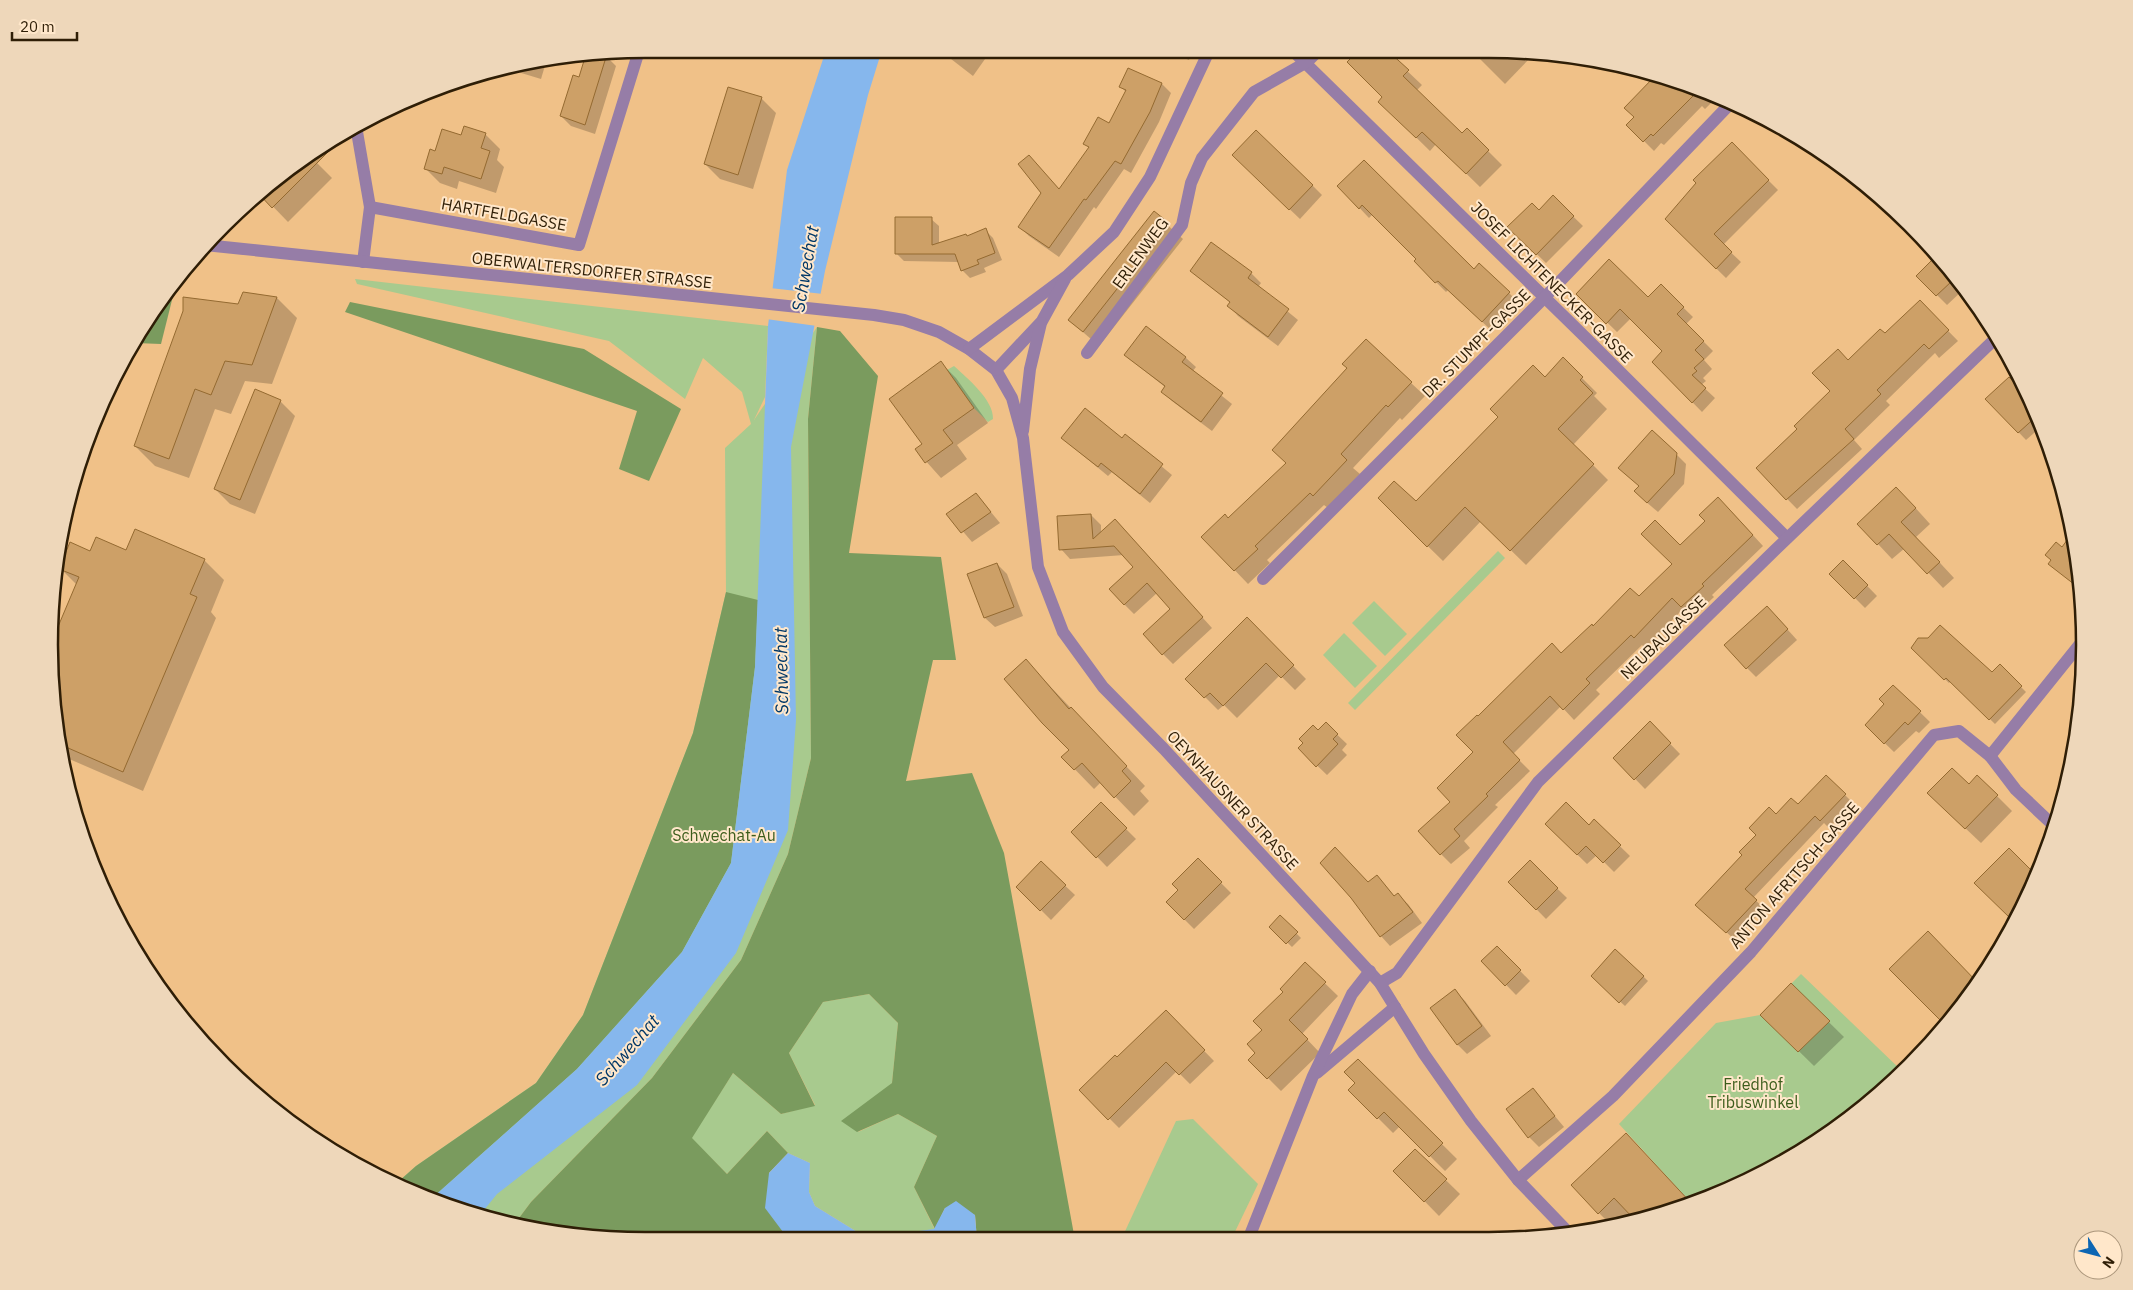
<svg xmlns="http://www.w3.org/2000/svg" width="2133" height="1290" font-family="'IBM Plex Sans',sans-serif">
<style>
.green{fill:#a8ca8e}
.forest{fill:#7a9b5e}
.water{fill:#86b7ed}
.pier{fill:#f0c188}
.shadow{fill:#0003}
.building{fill:#cda067;stroke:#946a31}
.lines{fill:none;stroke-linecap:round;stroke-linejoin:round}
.minor{stroke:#967da7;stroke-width:12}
.tertiary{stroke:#967da7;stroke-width:12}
.labels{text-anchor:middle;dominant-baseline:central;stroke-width:4;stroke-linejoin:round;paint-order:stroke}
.street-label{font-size:16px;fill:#2f1e06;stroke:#ffe7ca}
.park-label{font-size:16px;fill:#3d5d1c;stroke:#ffe7ca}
.water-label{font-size:18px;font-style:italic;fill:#003767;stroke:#ffe7ca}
.rim{fill:none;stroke:#2f1e06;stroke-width:2.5}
</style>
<rect width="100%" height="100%" fill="#f0c188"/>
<g class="green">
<path d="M355,279l413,47 -3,71 -11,23 63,-93 -9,92 3,339 -23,96 -47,106 -89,118 -121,124 -15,20 -63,-12 -55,-28 18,-16 120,-83 47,-68 110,-282 33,-141 -1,-144 26,-24 -9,-32 -39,-34 -18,41 -76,-58 -252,-57z"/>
<path d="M954,366c13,12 40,34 39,53l-5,3 -14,-14 -27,-38z"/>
<path d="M1498,551l7,7 -150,152 -7,-7z"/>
<path d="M1374,601l33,33 -22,22 -33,-33z"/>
<path d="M1344,633l33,33 -22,22 -32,-33z"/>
<path d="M1801,974l100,96 -20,23 -95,69 -94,42 -73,-80 97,-101 44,-8z"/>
<path d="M869,994l29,29 -6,60 -34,49 40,-18 39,22 -23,51 21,43 -68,8 -52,-32 -6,-14 1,-29 -22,-10 -21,-22 -40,43 -36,-36 42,-65 48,41 34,-9 -26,-52 34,-51z"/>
<path d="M1193,1119l65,65 -27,56h-110l55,-119z"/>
</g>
<g class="forest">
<path d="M177,280l-16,64 -26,-1 14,-29z"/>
<path d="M350,302l234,47 97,60 -32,72 -30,-12 18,-58 -292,-99z"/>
<path d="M817,327l23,4 38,45 -29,177 92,4 15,103h-23l-27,121 66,-8 32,80 71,387h-98l-2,-25 -30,-7 -10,21 -21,-42 23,-51 -39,-22 -41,18 -16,-11 51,-38 6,-60 -29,-29 -46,8 -34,51 26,53 -34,8 -48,-41 -41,65 35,36 40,-43 21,22 -19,20 17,63 7,4h-187l-90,-18 15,-20 121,-124 89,-118 47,-106 23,-96 -3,-339z"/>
<path d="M726,592l32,8 -3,67 -24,196 -49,89 -105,117 -146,130 -33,-17 18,-16 120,-83 47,-68 110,-282z"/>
</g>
<g class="water">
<path d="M825,53h56l-13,42 -43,176 -34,176 5,273 -8,110 -52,123 -99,132 -140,109 -17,21 -27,-5 -22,-11 146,-130 105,-117 49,-89 24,-196 13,-341 19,-156z"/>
<path d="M788,1153l22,10 -1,29 6,14 52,32 67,-9 11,-21 11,-7 19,14 2,25h-184l-7,-4 -21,-28 4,-35z"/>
</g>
<path class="pier" d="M770,288l53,6 -6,32 -51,-7z"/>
<g class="shadow">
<path d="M1471,50h52l7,8 -25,26z"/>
<path d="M1166,51h26l-3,9z"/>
<path d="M1360,51h26l36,34 -6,6 46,44 5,-5 35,35 -22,22 -44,-43 -6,7 -50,-49 4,-4 -36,-36z"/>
<path d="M942,52h48l-17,24z"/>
<path d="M588,54l18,2 10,10 -21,68 -24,-8 -10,-10 19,-37z"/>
<path d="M547,59l-6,20 -36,-11z"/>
<path d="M1129,69l33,15 9,9 -12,29 -28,51 -7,-4 -28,40 -2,-2 -35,50 -30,-21 -10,-10 41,-36 30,-41 -5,-5 24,-19 17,-33 -5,-5z"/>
<path d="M1655,76l25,4 36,18 -11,11 -3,-3 -38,39 -3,-2 -7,8 -26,-26 7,-8 -9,-9z"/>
<path d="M761,98l15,15 -23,76 -33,-10 -15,-15z"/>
<path d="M485,134l15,15 -3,11 7,7 -8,26 -37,-12 -2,8 -17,-6 -15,-15 11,-15 26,-16z"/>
<path d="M1732,144l46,46 -55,55 18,17 -15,16 -60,-59z"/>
<path d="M309,155l23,23 -44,44 -29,-30 23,-20z"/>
<path d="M1243,165l69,20 10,10 -22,24z"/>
<path d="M1339,186l170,107 10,10 -27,28 -44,-41 -2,2 -31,-31 3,-2 -45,-45 -4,4z"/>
<path d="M1553,197l30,29 -37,37 -37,-36 30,-16z"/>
<path d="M1154,213l29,26 -84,107 -30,-26z"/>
<path d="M931,219l8,7v18l29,-7 17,-7 8,8 9,22 -18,8 2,4 -16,6 -8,-8 -3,-8 -55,-1 -7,-7z"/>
<path d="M1212,243l39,30 10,10 -3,4 40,33 -20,26 -40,-30 -9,-10 2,-3 -40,-32z"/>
<path d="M1946,268l25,31 -8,-9 -16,15 -29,-29 24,-4z"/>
<path d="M1661,286l32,31 -7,7 27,27 -9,9 8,9 -9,9 3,3 -5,4 14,13 -13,14 -49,-50 11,-11 -33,-33 -14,14 -39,-38 70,5z"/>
<path d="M244,293l33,5 20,20 -25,66 -27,-3 -14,33 -16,-5 -26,69 -34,-12 -20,-20 104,-140z"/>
<path d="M1920,302l38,39 -19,17 -4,-5 -49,48 4,4 -36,35 8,9 -65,60 -40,-41 42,-39 33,-38 16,-29 37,-27z"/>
<path d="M1146,328l40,30 10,9 -4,5 40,32 -20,27 -40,-30 -10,-10 3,-4 -40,-32z"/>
<path d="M1366,341l59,55 -23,24 -2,-2 -47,50 7,6 -32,34 -4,-3 -57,55 3,3 -22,21 -45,-47 25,-17 60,-56z"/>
<path d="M1563,359l34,34 -3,3 13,13 -34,36 35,35 -82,85 -45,-44 -38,40 -49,-48 22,-10z"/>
<path d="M941,363l15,15 32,45 -31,22 10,14 -26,19 -25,-28 7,-6z"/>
<path d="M2026,392l16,34 -16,14 -39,-41z"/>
<path d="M280,401l15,15 -40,98 -25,-10 -15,-15z"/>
<path d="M1125,436l47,39 -22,28 -38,-31 -4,4 -46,-38 60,1z"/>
<path d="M1676,454l10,10 -2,20 -26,28 -13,-11z"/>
<path d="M976,494l24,29 -28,19 -24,-28z"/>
<path d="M1911,503l19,21 -14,13 38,41 -11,10 -38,-40 -13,11 -14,-15z"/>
<path d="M1729,509l34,37 -51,49 2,2 -21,20 -9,-9 -39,40 -3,-3 -46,45 4,4 -26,26 -13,-14 -48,48 17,17 -35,34 3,2 -34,34 6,7 -19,16 -10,-10 11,-52 23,-50 3,-34 84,-63 31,-27 46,-30 35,-34 6,-18z"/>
<path d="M1091,515l10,10v8l23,-2 88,97 -39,36 -10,-10 9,-45 -15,-16 -23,21 -10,-10 11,-37 -11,-12 -54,4 -9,-10z"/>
<path d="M2073,533l6,55 -29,-24z"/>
<path d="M91,552h35l78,8 20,20 -13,32 5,6 -73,173 -83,-36 -11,-105 28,-65 -17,-17z"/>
<path d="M1843,561l34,35 -12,12 -34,-34z"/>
<path d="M997,564l10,10 16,42 -28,11 -10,-9 -16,-43z"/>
<path d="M1777,618l20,22 -41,37 -9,-9z"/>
<path d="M1247,619l59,60 -11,11 -15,-15 -43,43 -13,-13 -6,5 -31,-31z"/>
<path d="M1912,648l80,26 8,-8 26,26 -31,32 -44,-43 -2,2z"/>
<path d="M1026,661l119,125 -5,5 9,10 -15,15 -33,-34 -7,7 -31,-32 7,-7z"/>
<path d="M1893,686l37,36 -11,11 -3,-2 -22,21 -28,-27 20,-21z"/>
<path d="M1650,723l30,31 -35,35 -30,-31z"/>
<path d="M1326,724l21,20 -5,6 5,5 -20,20 -28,-27z"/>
<path d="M1826,776l27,27 -24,25 -5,-5 -71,75 11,10 -29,32 -30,-27 39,-58 32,-39 22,-10z"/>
<path d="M1969,786l28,10 15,15 -31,32 -37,-35z"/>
<path d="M1101,804l35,35 -29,28 -34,-35z"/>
<path d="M1594,821l36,35 -16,16 -17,-17 -10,9 -41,-40 43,3z"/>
<path d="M2009,850l28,27 -23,43 -38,-37z"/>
<path d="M1198,860l33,33 -37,36 -27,-27 13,-12z"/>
<path d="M1530,862l37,36 -21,21 -36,-37z"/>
<path d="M1041,863l34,32 -24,25 -33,-33z"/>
<path d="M1377,876l18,21 3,-2 10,9 14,19 -32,23 -9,-10 -12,-52z"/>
<path d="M1280,917l21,21 -9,9 -21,-20z"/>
<path d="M1497,947l33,34 -14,14 -33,-34z"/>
<path d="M1616,950l32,31 -23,25 -33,-30z"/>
<path d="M1305,964l33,32 -36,38 18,19 -39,38 -31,-31 7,-7 7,-23 21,-38z"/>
<path d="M1791,985l53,52 -30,29 -52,-51z"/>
<path d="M1455,991l10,10 26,35 -24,18 -10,-10z"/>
<path d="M1166,1012l48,49 -24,23 -13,-13 -58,57 -38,-38 36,-31z"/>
<path d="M1358,1061l99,98 -12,12 -45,-45 -7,7 -43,-43 6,-7z"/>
<path d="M1533,1090l31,37 -25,20 -10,-10z"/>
<path d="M1415,1150l45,44 -21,22 -44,-45z"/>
<path d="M1646,1155l46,49 -13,6 -69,14 -11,-11z"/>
</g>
<g class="building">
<path d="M1358,51h30l21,19 -6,6 59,57 5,-5 22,22 -23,24 -44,-42 -6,6 -38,-36 4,-5 -35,-35z"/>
<path d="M586,54h21l-22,71 -25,-9 13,-41 6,2z"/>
<path d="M1128,68l34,15 -12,29 -29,52 -6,-3 -29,39 -2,-1 -35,49 -31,-21 23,-34 -23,-29 11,-9 30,34 30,-42 -6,-3 15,-27 11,6 17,-33 -7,-3z"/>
<path d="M1655,76l25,4 19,10 -46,46 -2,-2 -8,8 -17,-17 8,-8 -10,-9z"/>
<path d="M728,87l34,10 -24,78 -34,-11z"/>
<path d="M464,126l22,7 -5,15 9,3 -9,28 -37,-12 -2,7 -18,-5 6,-20 5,2 7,-22 19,6z"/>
<path d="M1256,130l57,55 -24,25 -57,-55z"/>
<path d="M1732,142l37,38 -55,54 18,18 -16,17 -51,-50 31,-36 -3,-3z"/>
<path d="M324,146l5,5 -57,57 -14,-15 24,-21z"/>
<path d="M1364,160l110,109 5,-6 31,29 -28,30 -44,-41 -3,2 -21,-22 2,-2 -54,-54 -3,4 -22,-23z"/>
<path d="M1553,195l21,21 -38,39 -29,-28 25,-24 7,7z"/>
<path d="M1154,211l15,12 -86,109 -15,-12z"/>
<path d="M895,217h37v28l34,-11 1,2 19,-8 9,25 -18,7 2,4 -18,7 -6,-17h-60z"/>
<path d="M1211,242l41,30 -4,6 41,31 -21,28 -41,-31 3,-4 -40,-31z"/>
<path d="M1609,259l39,38 13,-13 23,23 -7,7 27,27 -9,9 9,9 -10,9 3,3 -5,4 14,13 -14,15 -40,-41 10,-11 -42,-42 -14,15 -30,-30z"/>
<path d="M1932,260l20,21 -16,15 -20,-20z"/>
<path d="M243,292l34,5 -25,68 -27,-4 -14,34 -16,-6 -26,70 -35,-13 49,-135v-14l55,7z"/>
<path d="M1920,300l29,30 -20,19 -5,-5 -47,46 4,4 -36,35 9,10 -68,61 -30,-32 41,-39 -3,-3 36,-35 -18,-18 26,-24 10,11 32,-31 5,4z"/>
<path d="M1146,326l40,31 -4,5 41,31 -22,29 -40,-30 4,-6 -41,-31z"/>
<path d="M1366,339l46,43 -24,25 -2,-2 -45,49 6,6 -34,36 -3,-3 -55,53 3,3 -24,22 -33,-34 24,-23 3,4 58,-55 -14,-13 75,-82 -5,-4z"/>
<path d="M1563,357l20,20 -3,3 13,13 -35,36 36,35 -84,87 -45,-44 -38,40 -49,-49 16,-17 22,20 82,-84 -8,-8 43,-44 12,12z"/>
<path d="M941,361l33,47 -31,22 10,13 -28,20 -10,-14 7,-5 -33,-45z"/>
<path d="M2009,377l20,21 9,17 -20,18 -33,-34z"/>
<path d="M255,389l26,11 -41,100 -26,-11z"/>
<path d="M1085,408l37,30 3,-4 38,30 -23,30 -39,-31 -3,4 -37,-29z"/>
<path d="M1652,430l25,23 -3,21 -27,29 -13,-12 5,-5 -21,-18z"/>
<path d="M1896,487l20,21 -15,14 39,40 -13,12 -38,-40 -12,11 -20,-21z"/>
<path d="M976,493l15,19 -30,21 -15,-19z"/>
<path d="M1718,497l35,38 -51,49 2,2 -23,21 -9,-9 -38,40 -3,-3 -45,44 4,4 -27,27 -13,-14 -47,46 17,18 -34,34 2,2 -34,33 6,7 -20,19 -22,-24 32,-29 -13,-14 36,-36 -17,-17 21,-20 1,1 74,-73 9,10 31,-29 1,2 37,-38 9,8 33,-32 -31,-30 14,-14 25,25 25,-24 -6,-6z"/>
<path d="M1091,514l2,25 22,-20 88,98 -41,38 -19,-21 27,-25 -23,-26 -23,22 -15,-16 24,-22 -19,-21 -55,4 -2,-34z"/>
<path d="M135,529l70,30 -15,35 7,3 -74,175 -64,-28 -10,-96 30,-71 -20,-8 11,-27 20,9 6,-14 30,13z"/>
<path d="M2073,532l6,56 -31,-24 3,-4 -6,-5 11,-13 6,5z"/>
<path d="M1843,560l25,25 -14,14 -25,-25z"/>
<path d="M997,563l17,44 -30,11 -17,-44z"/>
<path d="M1767,606l21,23 -42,40 -22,-24z"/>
<path d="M1247,617l47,48 -13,13 -15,-15 -43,43 -13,-13 -6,5 -19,-19z"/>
<path d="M1940,625l52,47 8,-8 22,22 -33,34 -43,-42 -2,2 -33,-32 7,-10h10z"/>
<path d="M1026,659l43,50 2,-2 56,59 -5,5 9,10 -17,17 -32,-35 -8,7 -13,-13 8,-7 -27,-27 -38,-44z"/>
<path d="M1893,685l28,26 -13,14 -3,-3 -21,22 -19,-19 19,-21 -5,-5z"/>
<path d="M1650,721l21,22 -37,37 -21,-22z"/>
<path d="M1326,722l12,12 -5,5 5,5 -22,23 -18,-19 5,-5 -4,-4 14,-14 5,5z"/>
<path d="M1952,768l17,16 8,-9 21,20 -33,34 -38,-36z"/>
<path d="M1826,775l20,19 -26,27 -5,-5 -70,73 12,11 -31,33 -31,-28 47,-50 -3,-3 17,-17 -7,-7 20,-21 7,7 15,-16 7,6z"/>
<path d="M1101,802l26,26 -31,30 -25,-26z"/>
<path d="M1566,802l23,23 5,-6 27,26 -18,18 -17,-17 -9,9 -32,-31z"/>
<path d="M1335,847l33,35 9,-7 17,21 4,-3 15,19 -33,25 -29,-39 -31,-35z"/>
<path d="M2009,848l28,28 -14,17 3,4 -5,10 -11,11 -36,-35z"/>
<path d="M1198,858l24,24 -38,38 -18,-18 12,-12 -6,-6z"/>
<path d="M1530,860l28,28 -22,22 -28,-28z"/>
<path d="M1041,861l25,24 -26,26 -24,-24z"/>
<path d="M1280,915l18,17 -12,12 -17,-17z"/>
<path d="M1928,931l50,52 -35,40 -54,-54z"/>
<path d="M1497,946l24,24 -16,16 -24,-25z"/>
<path d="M1615,949l29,27 -25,27 -28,-27z"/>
<path d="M1305,962l21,20 -37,38 19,19 -41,40 -19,-19 7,-7 -8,-9 15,-14 -9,-9 30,-29 -3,-3z"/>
<path d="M1791,983l39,38 -32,31 -38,-37z"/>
<path d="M1455,989l27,37 -25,19 -27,-37z"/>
<path d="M1166,1010l39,40 -26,25 -13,-13 -58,58 -29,-30 36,-35 2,2z"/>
<path d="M1358,1059l85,84 -14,14 -45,-45 -7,7 -29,-29 7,-7 -11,-11z"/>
<path d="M1533,1088l22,28 -27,22 -22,-29z"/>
<path d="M1626,1133l66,71 -13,6 -45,9 -20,-21 -16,16 -27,-29z"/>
<path d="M1415,1149l32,30 -23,23 -31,-31z"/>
</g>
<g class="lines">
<g class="minor">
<path d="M1293,51l292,286 202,201"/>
<path d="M356,126l14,81"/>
<path d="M363,262l7,-55 209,38 59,-191"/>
<path d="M1087,353l95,-128 9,-42 11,-25 52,-66 53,-30 11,-11"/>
<path d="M1263,579l282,-282 184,-192"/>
<path d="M1990,756l26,34 37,35"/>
<path d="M1380,983l17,-10 141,-191 237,-232 221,-212"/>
<path d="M1518,1180l95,-84 138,-144 183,-217 25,-4 31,25 94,-117"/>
</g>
<g class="tertiary">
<path d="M205,245l669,70 30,5 35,12 30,17 27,21 16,28 11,40 15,129 25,65 40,55 61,62 216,234 44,71 47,67 47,59 50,52"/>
<path d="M969,349l99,-74 46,-43 36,-55 59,-126"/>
<path d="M996,370l46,-49 23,-42"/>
<path d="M1023,431l7,-62 11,-46"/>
<path d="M1317,1073l78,-66"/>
<path d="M1248,1240l65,-164 39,-82 18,-23"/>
</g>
</g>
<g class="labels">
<g class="street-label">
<text transform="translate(504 214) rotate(10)">HARTFELDGASSE</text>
<text transform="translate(1140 253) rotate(-54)">ERLENWEG</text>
<text transform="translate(592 270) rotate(6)">OBERWALTERSDORFER STRASSE</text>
<text transform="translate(1552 282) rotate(45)">JOSEF LICHTENECKER-GASSE</text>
<text transform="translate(1476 343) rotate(-45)">DR. STUMPF-GASSE</text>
<text transform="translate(1663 637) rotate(-44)">NEUBAUGASSE</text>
<text transform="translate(1233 800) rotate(47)">OEYNHAUSNER STRASSE</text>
<text transform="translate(1794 875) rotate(-49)">ANTON AFRITSCH-GASSE</text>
</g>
<g class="park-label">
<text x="724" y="835">Schwechat-Au</text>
<text x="1753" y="1084">Friedhof<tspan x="1753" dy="18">Tribuswinkel</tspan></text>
</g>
<g class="water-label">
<text transform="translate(805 269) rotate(-80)">Schwechat</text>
<text transform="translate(781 671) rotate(-91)">Schwechat</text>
<text transform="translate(627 1050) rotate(-49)">Schwechat</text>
</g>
</g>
<path d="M0 0H2133V1290H0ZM645 58H1489A587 587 0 0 1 2076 645V645A587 587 0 0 1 1489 1232H645A587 587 0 0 1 58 645V645A587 587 0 0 1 645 58Z" fill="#eed7ba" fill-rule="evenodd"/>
<path class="rim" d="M645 58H1489A587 587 0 0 1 2076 645V645A587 587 0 0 1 1489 1232H645A587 587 0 0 1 58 645V645A587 587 0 0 1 645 58Z"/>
<g transform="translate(2098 1255) rotate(126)"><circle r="24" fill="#ffe7ca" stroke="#ac977c"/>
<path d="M0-4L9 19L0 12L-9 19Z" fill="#0d66b3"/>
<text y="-8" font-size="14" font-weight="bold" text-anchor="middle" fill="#2f1e06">N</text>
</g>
<path d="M12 32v8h65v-8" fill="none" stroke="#2f1e06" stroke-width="2.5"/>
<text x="20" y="32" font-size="15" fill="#2f1e06" stroke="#ffe7ca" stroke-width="4" paint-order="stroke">20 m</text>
</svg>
